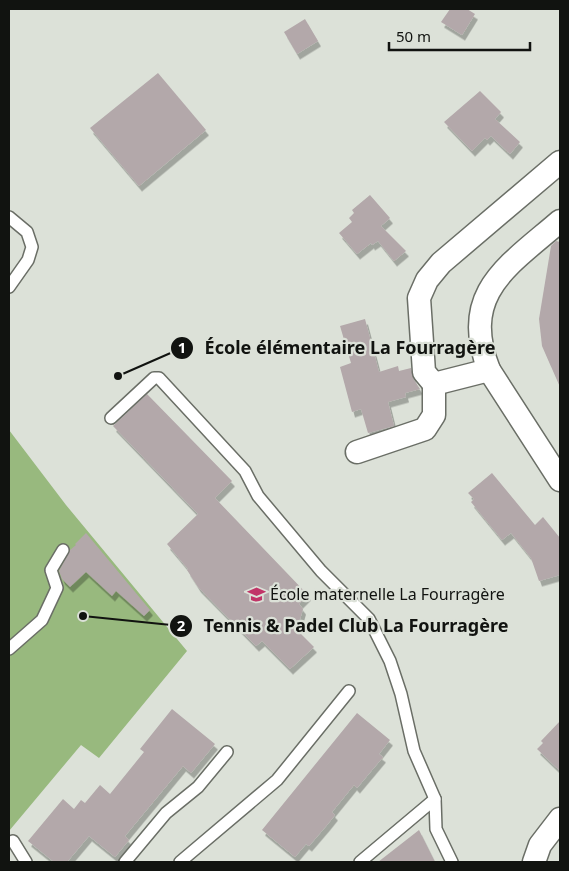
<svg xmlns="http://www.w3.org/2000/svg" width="569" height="871" font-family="'Noto Sans',sans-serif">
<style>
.green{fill:#98b97e}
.building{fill:#b3a8aa;filter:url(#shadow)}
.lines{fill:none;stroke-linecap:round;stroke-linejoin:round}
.lane-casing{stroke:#6a6e66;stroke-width:14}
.street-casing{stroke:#6a6e66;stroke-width:25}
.lane{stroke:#fff;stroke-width:11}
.street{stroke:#fff;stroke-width:22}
.labels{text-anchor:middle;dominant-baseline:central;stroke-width:4.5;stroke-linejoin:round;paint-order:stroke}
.poi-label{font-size:16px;fill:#111310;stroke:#dce1d8;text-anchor:start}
.leader{fill:none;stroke:#111310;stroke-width:2}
.callout-dot{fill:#111310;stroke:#dce1d8;stroke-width:2}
.mark-label{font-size:15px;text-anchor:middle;font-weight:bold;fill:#fff}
.callout-label{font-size:18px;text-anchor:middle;font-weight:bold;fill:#111310;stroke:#dce1d8;stroke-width:4.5;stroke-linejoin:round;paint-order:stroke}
</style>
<defs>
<filter id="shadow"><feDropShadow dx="3" dy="5.5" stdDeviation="0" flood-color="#0004"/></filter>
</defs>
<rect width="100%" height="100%" fill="#dce1d8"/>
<path class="green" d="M9,430l57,75 121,146 -88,107 -18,-13 -72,86z"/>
<g class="building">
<path d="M450,9h17l8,5 -13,21 -21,-13z"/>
<path d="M305,19l13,22 -21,13 -13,-22z"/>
<path d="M158,73l48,57 -67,56 -49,-58z"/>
<path d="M480,91l21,21 -6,7 25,23 -10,12 -19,-18 -4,4 -2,-2 -13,13 -28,-29z"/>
<path d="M370,195l20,23 -9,8 25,25 -12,10 -16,-20 -6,4 -1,-2 -14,11 -18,-21 13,-11 -3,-4 5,-5 -2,-3z"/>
<path d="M556,241l4,1v145l-18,-41 -3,-27 12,-73z"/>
<path d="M365,319l14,53 19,-6 1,5 12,-3 3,12 6,9 -15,4 1,4 -18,5 6,24 -26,7 -7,-24 -9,3 -12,-45 11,-4 -11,-37z"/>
<path d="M147,394l85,87 -17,17 93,97 -9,9 4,5 -6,21 17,17 -24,22 -28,-28 -6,5 -58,-59 -11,-17 1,-1 -21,-25 31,-30 -85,-88z"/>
<path d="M492,473l43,52 8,-8 17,21v37l-21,6 -8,-23 -20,-25 -9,7 -31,-38 3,-3 -6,-6z"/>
<path d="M86,533l64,77 -6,6 -28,-25 -4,5 -26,-24 -16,15 -8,-8 -3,-8 11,-21 6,-5 -1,-1z"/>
<path d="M172,709l43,35 -24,29 -8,-7 -58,70 4,4 -14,17 -26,-21 -22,26h-13l-26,-21 35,-42 11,10 7,-9 4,3 15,-18 10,9 34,-42 -4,-3z"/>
<path d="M357,713l33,27 -11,14 4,3 -26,31 -3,-3 -22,27 3,3 -8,10 -18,21 -3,-2 -11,13 -33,-27z"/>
<path d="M560,721v50l-23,-22 6,-6 -2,-2z"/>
<path d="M419,830l16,32h-57z"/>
</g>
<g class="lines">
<defs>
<g id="lane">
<path d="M9,217l18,15 5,15 -4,13 -19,27"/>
<path d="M111,418l43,-40h5l86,93 13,25 63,75 48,48 21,42 11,33 13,57 21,48 1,30 16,33"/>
<path d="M9,649l33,-29 15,-32 -6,-18 12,-20"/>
<path d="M13,841l13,21"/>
<path d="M125,862l41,-49 32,-26 29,-35"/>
<path d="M180,862l97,-82 72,-89"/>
<path d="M360,862l75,-63"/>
</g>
<g id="street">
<path d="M560,221c-52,45 -101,72 -71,149l71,110"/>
<path d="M489,370l-55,14 -10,-12 -5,-74 8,-18 14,-17 119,-101"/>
<path d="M357,452l68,-23 9,-14v-31"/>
<path d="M534,862l6,-17 20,-26"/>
</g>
</defs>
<use href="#lane" class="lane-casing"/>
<use href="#street" class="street-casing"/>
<use href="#lane" class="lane"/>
<use href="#street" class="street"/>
</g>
<defs>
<symbol id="school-bare" viewBox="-9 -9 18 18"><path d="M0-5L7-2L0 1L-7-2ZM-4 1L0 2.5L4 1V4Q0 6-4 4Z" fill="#c13568" stroke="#dce1d8" stroke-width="2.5" paint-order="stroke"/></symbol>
</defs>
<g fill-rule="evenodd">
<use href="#school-bare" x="244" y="582" width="25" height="25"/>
</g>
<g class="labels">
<g class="poi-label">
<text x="270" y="594">École maternelle La Fourragère</text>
</g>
</g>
<path class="leader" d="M118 376L182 348M83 616L181 626"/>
<g class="callout-dot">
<circle cx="118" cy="376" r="5"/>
<circle cx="83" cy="616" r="5"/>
<circle cx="182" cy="348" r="12"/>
<circle cx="181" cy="626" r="12"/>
</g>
<g class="mark-label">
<text x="182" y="353">1</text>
<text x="181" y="631">2</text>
</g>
<g class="callout-label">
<text x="350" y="354">École élémentaire La Fourragère</text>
<text x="356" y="632">Tennis &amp; Padel Club La Fourragère</text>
</g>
<rect width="569" height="871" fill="none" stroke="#111310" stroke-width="20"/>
<path d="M389 42v8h141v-8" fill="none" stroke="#111310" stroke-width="2.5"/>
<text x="396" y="42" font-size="15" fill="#111310" stroke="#dce1d8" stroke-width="4" paint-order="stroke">50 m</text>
</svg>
